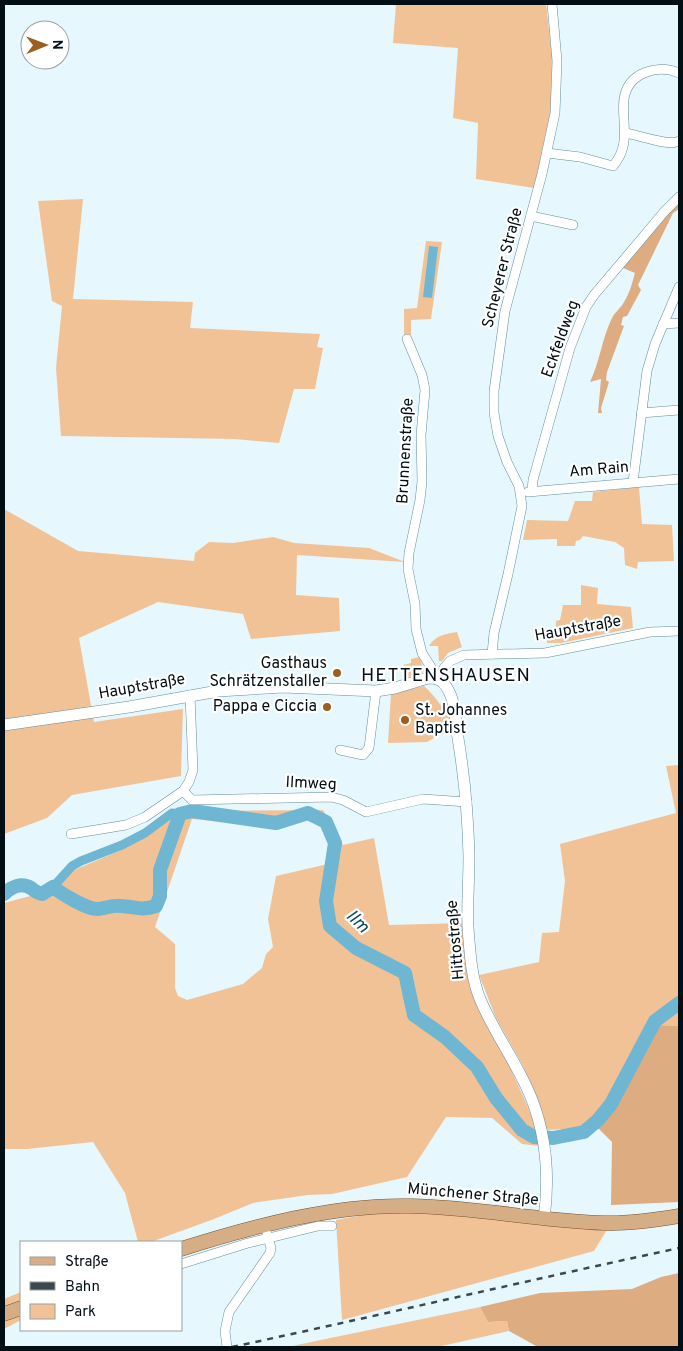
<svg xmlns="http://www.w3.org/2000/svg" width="683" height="1351" font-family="Overpass,sans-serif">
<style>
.green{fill:#f2c297;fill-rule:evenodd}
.forest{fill:#ddac80}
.water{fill:#6eb6d1}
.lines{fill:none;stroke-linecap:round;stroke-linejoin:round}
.canal{stroke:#6eb6d1;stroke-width:9}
.river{stroke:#6eb6d1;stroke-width:14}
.minor-casing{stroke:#658e9d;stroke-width:10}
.tertiary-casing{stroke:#658e9d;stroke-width:12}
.primary-casing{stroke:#79532a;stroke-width:15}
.minor{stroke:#fff;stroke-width:9}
.tertiary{stroke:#fff;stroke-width:11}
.primary{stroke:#d5ae86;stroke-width:14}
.rail{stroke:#3b494f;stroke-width:2.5;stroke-dasharray:6 6;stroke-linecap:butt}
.poi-dot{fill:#9b6021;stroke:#fff;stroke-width:2}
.labels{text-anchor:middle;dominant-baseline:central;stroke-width:4.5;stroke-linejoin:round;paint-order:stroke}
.street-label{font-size:16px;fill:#020f15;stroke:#fff}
.poi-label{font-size:16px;fill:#020f15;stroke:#fff;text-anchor:end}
.water-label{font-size:18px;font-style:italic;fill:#0f4d60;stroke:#fff}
.quarter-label{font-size:19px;letter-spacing:1px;fill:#020f15;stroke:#fff}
</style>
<rect width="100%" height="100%" fill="#e6f7fd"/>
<g class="green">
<path d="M396,4h150l6,52 -1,53 -17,79 -58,-9 2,-56 -25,-5 5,-70 -65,-5z"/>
<path d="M83,199l-10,100 120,3 -3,26 130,6 -3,13 6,1 -8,41h-21l-15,54 -44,-4 -174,-3 -5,-68 6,-62 -10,-5 -14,-100z"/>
<path d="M426,241l16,1 -11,77 -20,1v15h-7v-26l13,-1z"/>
<path d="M639,487l3,37 30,1 2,36 -36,1 -1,7 -12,-4 -1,-17 -9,-6 -32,-6 -3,4 -4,1 -1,5h-18v-7l-34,1 4,-20 41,1 7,-20h17l1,-9z"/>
<path d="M4,509l74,42 116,10 1,-8 14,-11 24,1 40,-6 21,6 75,5 36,14 -108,-7 -1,40 43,3 1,33 -89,8 -8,-25 -85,-12 -79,36 15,84 89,-13 -2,67 -109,19 -25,23 -43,16z"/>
<path d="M581,585l17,3 -1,16 34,3 2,21 -72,15h-14v-5l8,-1 1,-16 4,-1 3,-15h18z"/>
<path d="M457,632l5,15 -14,6 -6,8h-3l-1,-15h-9c7,-11 16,-12 28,-14z"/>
<path d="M420,657l4,15 -21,7v-14l8,-2v-4z"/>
<path d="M424,686c13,12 21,25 30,41l-27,15 -39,1 3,-49z"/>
<path d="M679,765v261l-21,-1 -61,102 -50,3 -8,-24 -16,-40 -27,-48 -17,-43 60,-13 3,-29 17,-1 6,-51 -5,-37 116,-31 -10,-47z"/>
<path d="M323,810l20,35 31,-7 15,87 76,-2 3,52 55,121 9,21 7,29 -17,-2 -30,-26 -46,-1 -39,60 -75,17 -24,1 -55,8 -39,16 -63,23h-13l-13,-49 -32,-51 -66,7h-23v-246l45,-12 18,-18 52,-22 60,-40zM308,818l12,5 11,25 -3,16 -52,12 -8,43 5,28 -7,7 -4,14 -19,16 -56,16 -9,-4 -3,-8v-44l-20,-17 37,-108 88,8z"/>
<path d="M386,1211l61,2 161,15 -14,23 -252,69 -6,-100z"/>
<path d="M21,1292v28l-17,9v-30z"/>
<path d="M480,1307l8,15 19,-1 2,10 -72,16h-150z"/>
</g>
<g class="forest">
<path d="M679,203v6l-6,4 -35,72 3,5 -14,26 -4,1 -2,8 3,1 -17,46 -1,8 3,2 -8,26 1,5h-4l3,-34 -11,3c10,-21 12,-44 22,-64 3,-6 9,-10 12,-16 6,-9 8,-19 11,-29l-12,-5 46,-58z"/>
<path d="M658,1025l21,1v176l-68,3 1,-63 -15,-15z"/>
<path d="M679,1273v74h-141l-29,-16 -2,-10 -19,1 -8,-15 60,-14 92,-4 29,-12z"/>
</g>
<path class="water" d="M429,246l9,1 -6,51 -9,-1z"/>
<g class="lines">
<path class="canal" d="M53,887l19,-21 9,-5 41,-16 23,-12 27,-20 8,1"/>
<path class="river" d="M4,894c7,-7 17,-12 27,-6 4,3 6,5 11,6l11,-7c9,7 35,23 45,22 8,-1 15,-4 23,-3 16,1 19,5 35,0l4,-10v-26l20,-56 12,-3 84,12 32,-10 18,9 9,21 -9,58 4,25 26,22 49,25 9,42 31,22 32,30 19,31 26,32 12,7 19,1 31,-6 14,-12 13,-16 44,-83 24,-18"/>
<defs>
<g id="minor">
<path d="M625,133c14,2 44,14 54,8"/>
<path d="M547,153l33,4 33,9c19,-22 8,-44 11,-67 4,-27 34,-35 55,-26"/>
<path d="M531,216l42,9"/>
<path d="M663,324l16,-1"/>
<path d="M407,339l15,36 3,15 -4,45 1,46 -2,19 -11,53 -1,16 7,35 1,25 6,24 17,27"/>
<path d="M641,413l38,-3"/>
<path d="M633,482l14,-111 8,-27 24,-57"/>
<path d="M532,491l1,-11 37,-132 16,-41 8,-12 44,-52 26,-31 15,-15"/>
<path d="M528,492l151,-13"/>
<path d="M492,654l2,-21 14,-59 14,-68 -3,-20 -12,-24 -9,-26 -4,-23v-22l11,-80 37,-137 13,-61 2,-52 -5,-57"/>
<path d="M439,680l5,-12 6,-7 14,-6 81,-2 105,-21 29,-1"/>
<path d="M340,750l23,5 6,-7 7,-57"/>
<path d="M183,791l9,9 139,-3 12,3 23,12 57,-13 44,3"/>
<path d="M71,834l55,-9 19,-8 38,-26 6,-9 4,-12 -3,-75"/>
<path d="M181,1264l67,-21 70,-17h14"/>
<path d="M227,1347l-2,-16 4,-19 41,-59 1,-5 -4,-14"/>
</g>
<path id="tertiary" d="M4,725l125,-18 89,-16 65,-4 93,4 19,-3 33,-10c9,0 15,2 19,10 8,12 8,30 10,44 7,41 11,82 12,124 0,24 -2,48 -1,72 2,24 3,49 12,71 13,31 32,57 46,87 20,42 24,88 18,133"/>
<g id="primary">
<path d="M181,1249c73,-23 154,-45 230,-43 65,1 128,15 193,17 25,1 51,-3 75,-7"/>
<path d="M4,1314l17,-6"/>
</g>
</defs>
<use href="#minor" class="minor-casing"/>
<use href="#tertiary" class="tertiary-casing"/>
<use href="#primary" class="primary-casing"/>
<use href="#minor" class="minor"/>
<use href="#tertiary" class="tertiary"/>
<use href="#primary" class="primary"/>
<path class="rail" d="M232,1347c149,-32 298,-67 447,-99"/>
</g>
<g class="poi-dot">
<circle cx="337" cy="673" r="5"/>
<circle cx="327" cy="707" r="5"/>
<circle cx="405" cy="720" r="5"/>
</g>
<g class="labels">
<g class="street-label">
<text transform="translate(503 268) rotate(-76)">Scheyerer Straße</text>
<text transform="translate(561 339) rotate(-70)">Eckfeldweg</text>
<text transform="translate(406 451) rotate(-87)">Brunnenstraße</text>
<text transform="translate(599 470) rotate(-5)">Am Rain</text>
<text transform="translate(578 629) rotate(-10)">Hauptstraße</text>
<text transform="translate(142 687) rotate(-10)">Hauptstraße</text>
<text transform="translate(311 784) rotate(3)">Ilmweg</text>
<text transform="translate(456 940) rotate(-95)">Hittostraße</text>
<text transform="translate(473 1195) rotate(5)">Münchener Straße</text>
</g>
<g class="poi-label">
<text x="327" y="664">Gasthaus<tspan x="327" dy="18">Schrätzenstaller</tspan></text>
<text x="317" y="707">Pappa e Ciccia</text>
<text x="415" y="711" text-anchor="start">St. Johannes<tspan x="415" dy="18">Baptist</tspan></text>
</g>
<g class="water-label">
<text transform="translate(357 922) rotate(45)">Ilm</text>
</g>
<g class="quarter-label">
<text x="446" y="676">HETTENSHAUSEN</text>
</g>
</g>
<rect width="683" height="1351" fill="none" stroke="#020f15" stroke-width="10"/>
<rect x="20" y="1241" width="162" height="90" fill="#ffffff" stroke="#9a9fa1"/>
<rect x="30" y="1257" width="25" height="8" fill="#d5ae86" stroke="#9a9fa1"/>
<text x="65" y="1266" font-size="15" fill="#020f15">Straße</text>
<rect x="30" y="1282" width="25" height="8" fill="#3b494f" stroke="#9a9fa1"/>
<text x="65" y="1291" font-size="15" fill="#020f15">Bahn</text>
<rect x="30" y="1304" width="25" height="15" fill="#f2c297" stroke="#9a9fa1"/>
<text x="65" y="1316" font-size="15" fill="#020f15">Park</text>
<g transform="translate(45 45) rotate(89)"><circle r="24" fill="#ffffff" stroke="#9a9fa1"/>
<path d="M0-4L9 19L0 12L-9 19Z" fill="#9b6021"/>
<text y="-8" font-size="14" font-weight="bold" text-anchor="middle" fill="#020f15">N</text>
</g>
</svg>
